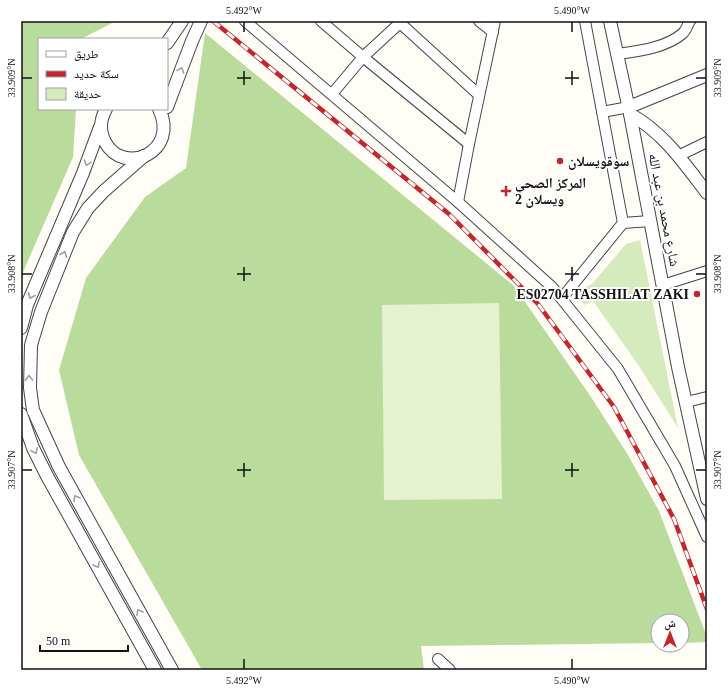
<svg xmlns="http://www.w3.org/2000/svg" width="728" height="691" font-family="'Times New Roman','Noto Naskh Arabic',serif">
<style>
.green{fill:#d5ebbd}
.forest{fill:#b9dc9c}
.pitch{fill:#e6f2cf}
.lines{fill:none;stroke-linecap:round;stroke-linejoin:round}
.minor-casing{stroke:#444;stroke-width:12}
.tertiary-casing{stroke:#444;stroke-width:14}
.minor{stroke:#fff;stroke-width:10}
.tertiary{stroke:#fff;stroke-width:12}
.rail-casing{stroke:#c4262e;stroke-width:4.5}
.rail{stroke:#fff;stroke-width:3;stroke-dasharray:9;stroke-linecap:butt}
.oneway{stroke:#a0a0a0}
.ticks{fill:none;stroke:#111;stroke-width:1.5}
.poi-dot{fill:#c4262e;stroke:#fff;stroke-width:1.5}
.labels{text-anchor:middle;dominant-baseline:central;stroke-width:4;stroke-linejoin:round;paint-order:stroke}
.poi-label{font-size:14px;font-weight:bold;fill:#111;stroke:#fff;text-anchor:start}
.street-label{font-size:14px;fill:#111;stroke:#fff}
.neatline{fill:none;stroke:#111;stroke-width:1.5}
.ticks-label{font-size:10px;text-anchor:middle;fill:#111}
</style>
<rect width="100%" height="100%" fill="#fffdf5"/>
<path class="green" d="M640,240l38,188 -39,-62 -46,-65 -9,4 -4,-7 3,-10 9,-4 34,-40z"/>
<g class="forest">
<path d="M21,21h95l-35,18h-42v70h37l-3,48 -52,120z"/>
<path d="M205,33l309,253 77,111 37,58 31,56 48,126v5l-25,1v-22h-24v22l-237,3 3,24h-222l-123,-215 -20,-85 27,-92 59,-81 41,-29z"/>
</g>
<path class="pitch" d="M499,303l3,196 -118,1 -2,-195z"/>
<g class="lines">
<defs>
<g id="minor">
<path d="M245,21l213,181 94,85 66,82 57,97 32,71"/>
<path d="M321,21l42,36 -31,37"/>
<path d="M402,21l-39,36 106,87"/>
<path d="M479,21l14,11"/>
<path d="M400,23l79,72"/>
<path d="M618,54c21,-3 47,-6 64,-20 5,-4 5,-9 8,-13"/>
<path d="M602,112l27,-5"/>
<path d="M678,156l29,-14"/>
<path d="M458,202l11,-58 26,-123"/>
<path d="M623,223l27,-2"/>
<path d="M663,285l44,-14"/>
<path d="M562,298l61,-75 -38,-202"/>
<path d="M686,402l21,-5"/>
<path d="M438,659l12,11"/>
</g>
<g id="tertiary">
<path d="M610,21l20,93 48,253 29,132"/>
<path d="M167,43l15,-22"/>
<path d="M167,107l25,-66 9,-20"/>
<path d="M629,107l78,-32"/>
<path d="M106,109c-6,11 -7,21 -1,33 19,35 75,10 54,-33"/>
<path d="M630,114c34,19 54,49 77,79"/>
<path d="M144,156l-40,35 -16,17 -15,24 -32,80 -10,33 -1,43 3,22 26,57 113,203"/>
<path d="M21,328l6,-23 56,-132 17,-46"/>
<path d="M21,414l12,34 14,28 108,194"/>
</g>
</defs>
<use href="#minor" class="minor-casing"/>
<use href="#tertiary" class="tertiary-casing"/>
<use href="#minor" class="minor"/>
<use href="#tertiary" class="tertiary"/>
<defs>
<path id="rail" d="M213,21l236,193 89,90 76,103 60,112 33,90"/>
</defs>
<use href="#rail" class="rail-casing"/>
<use href="#rail" class="rail"/>
</g>
<defs><path id="oneway-chevron" d="M-2-3.5L2.5 0L-2 3.5" fill="none" stroke-width="1.6" stroke-linecap="round" stroke-linejoin="round"/></defs>
<g class="oneway">
<use href="#oneway-chevron" transform="translate(181 70) rotate(-70)"/>
<use href="#oneway-chevron" transform="translate(87 163) rotate(110)"/>
<use href="#oneway-chevron" transform="translate(64 254) rotate(-68)"/>
<use href="#oneway-chevron" transform="translate(31 296) rotate(113)"/>
<use href="#oneway-chevron" transform="translate(29 378) rotate(-91)"/>
<use href="#oneway-chevron" transform="translate(35 451) rotate(65)"/>
<use href="#oneway-chevron" transform="translate(76 498) rotate(-119)"/>
<use href="#oneway-chevron" transform="translate(97 565) rotate(61)"/>
<use href="#oneway-chevron" transform="translate(139 612) rotate(-119)"/>
</g>
<path class="ticks" d="M244,22v10M572,22v10M244,71v14M572,71v14M22,78h10M237,78h14M565,78h14M696,78h10M244,267v14M572,267v14M22,274h10M237,274h14M565,274h14M696,274h10M244,463v14M572,463v14M22,470h10M237,470h14M565,470h14M696,470h10M244,659v10M572,659v10"/>
<g class="poi-dot">
<circle cx="560" cy="161" r="4"/>
<path d="M504 185h4v4h4v4h-4v4h-4v-4h-4v-4h4z"/>
<circle cx="697" cy="294" r="4"/>
</g>
<g class="labels">
<g class="poi-label">
<text x="568" y="161">سوقويسلان</text>
<text x="515" y="183">المركز الصحي<tspan x="515" dy="16">ويسلان 2</tspan></text>
<text x="689" y="294" text-anchor="end">ES02704 TASSHILAT ZAKI</text>
</g>
<g class="street-label">
<text transform="translate(664 210) rotate(79)">شارع محمد بن عبد الله</text>
</g>
</g>
<rect width="728" height="691" fill="none" stroke="#ffffff" stroke-width="44"/>
<rect x="38" y="38" width="130" height="72" fill="#ffffff" stroke="#a0a0a0"/>
<rect x="46" y="51" width="20" height="6" fill="#ffffff" stroke="#a0a0a0"/>
<text x="74" y="58" font-size="12" fill="#111111">طريق</text>
<rect x="46" y="71" width="20" height="6" fill="#c4262e" stroke="#a0a0a0"/>
<text x="74" y="78" font-size="12" fill="#111111">سكة حديد</text>
<rect x="46" y="88" width="20" height="12" fill="#d5ebbd" stroke="#a0a0a0"/>
<text x="74" y="98" font-size="12" fill="#111111">حديقة</text>
<g transform="translate(670 633)"><circle r="19" fill="#ffffff" stroke="#a0a0a0"/>
<path d="M0-3L7 15L0 10L-7 15Z" fill="#c4262e"/>
<text y="-6" font-size="11" font-weight="bold" text-anchor="middle" fill="#111111">ش</text>
</g>
<path d="M40 645v6h88v-6" fill="none" stroke="#111111" stroke-width="2"/>
<text x="46" y="645" font-size="12" fill="#111111" stroke="#ffffff" stroke-width="3" paint-order="stroke">50 m</text>
<rect x="22" y="22" width="684" height="647" class="neatline"/>
<g class="ticks-label">
<text x="244" y="14">5.492°W</text>
<text x="572" y="14">5.490°W</text>
<text transform="translate(11 78) rotate(-90)" y="4">33.909°N</text>
<text transform="translate(717 78) rotate(-90)" y="4">33.909°N</text>
<text transform="translate(11 274) rotate(-90)" y="4">33.908°N</text>
<text transform="translate(717 274) rotate(-90)" y="4">33.908°N</text>
<text transform="translate(11 470) rotate(-90)" y="4">33.907°N</text>
<text transform="translate(717 470) rotate(-90)" y="4">33.907°N</text>
<text x="244" y="684">5.492°W</text>
<text x="572" y="684">5.490°W</text>
</g>
</svg>
